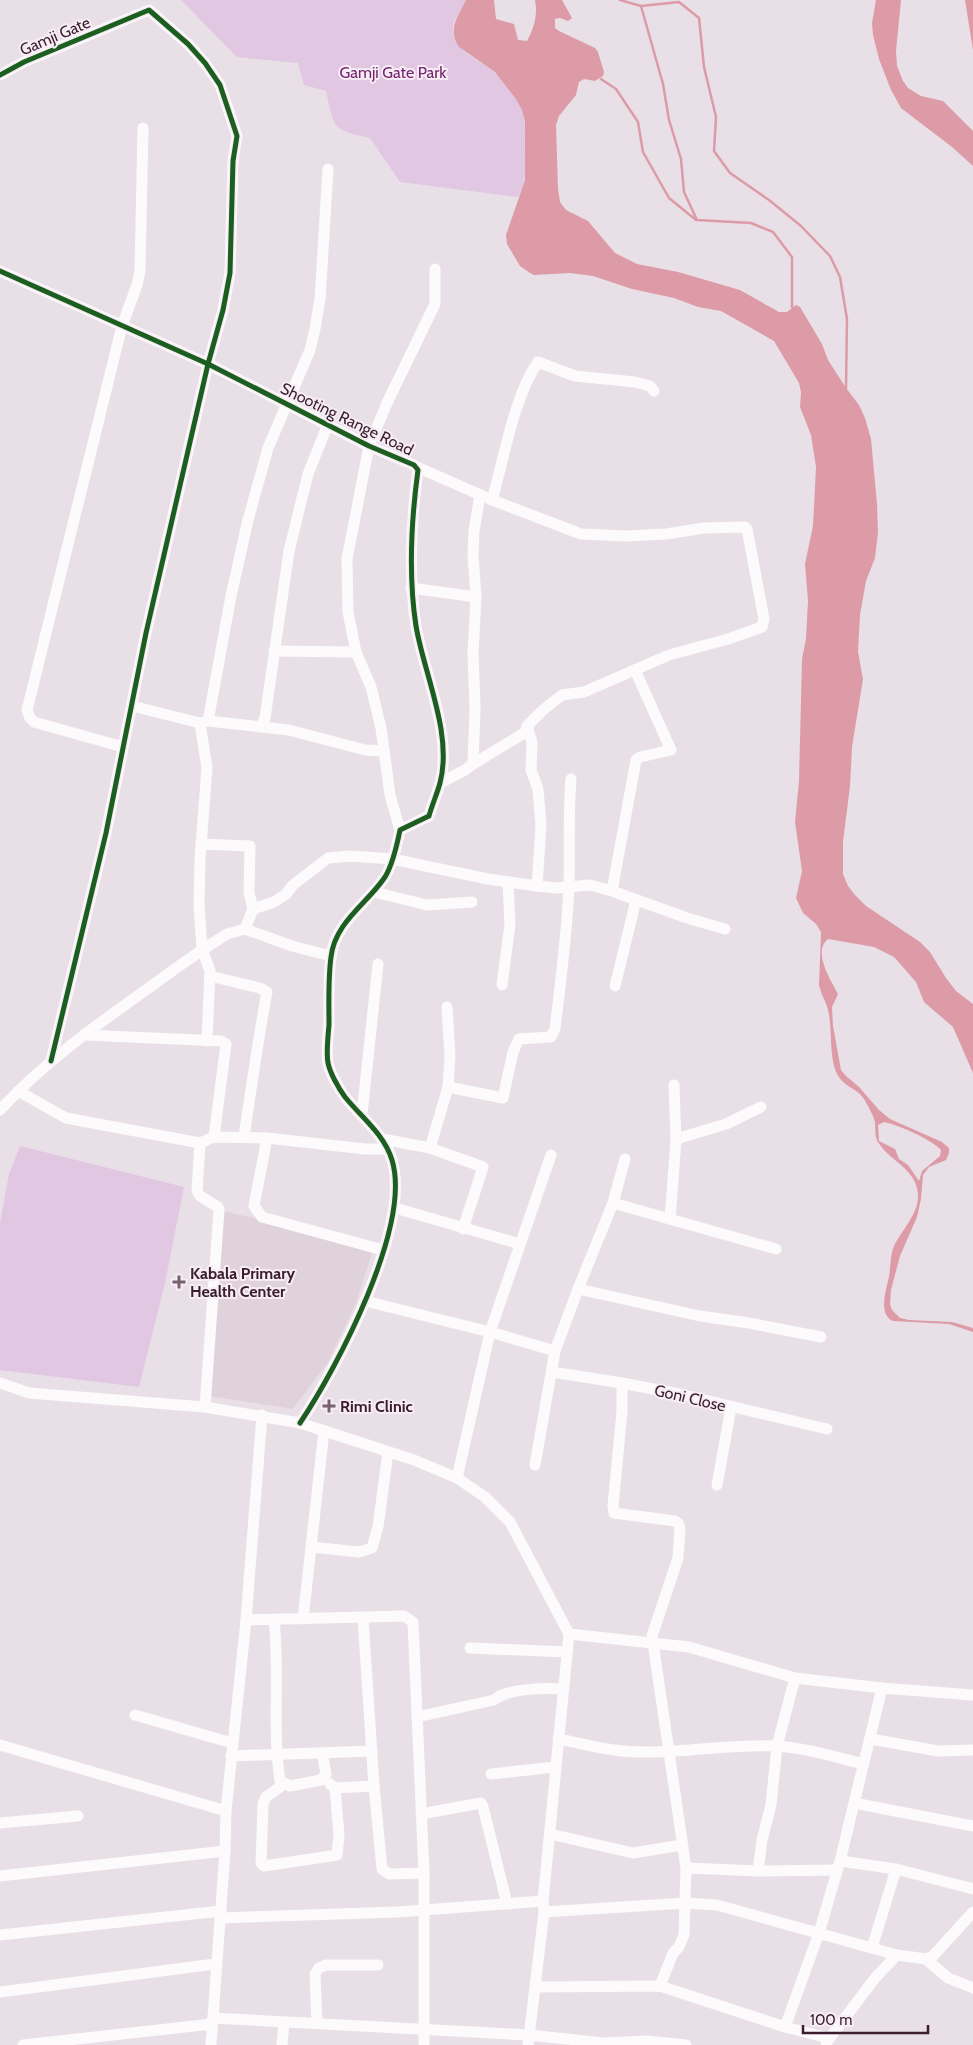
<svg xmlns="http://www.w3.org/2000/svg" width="973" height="2045" font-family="Cabin,sans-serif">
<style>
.built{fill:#dfd2db}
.green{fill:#e1c7e2}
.water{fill:#dc9ba7;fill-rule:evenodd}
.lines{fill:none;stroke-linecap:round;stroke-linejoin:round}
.stream{stroke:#dc9ba7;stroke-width:2.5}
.minor{stroke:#fcfafb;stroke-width:11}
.cycleway-casing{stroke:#f7edf5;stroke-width:8}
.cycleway{stroke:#1b5e20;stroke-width:5}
.poi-dot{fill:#78616f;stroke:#f7edf5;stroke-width:2}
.labels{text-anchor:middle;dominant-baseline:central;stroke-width:4;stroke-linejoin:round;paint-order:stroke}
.street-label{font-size:16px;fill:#3b1d2f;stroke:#f7edf5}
.park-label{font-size:16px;fill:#762370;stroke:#f7edf5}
.poi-label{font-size:16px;font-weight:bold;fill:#3b1d2f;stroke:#f7edf5;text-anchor:start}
</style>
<rect width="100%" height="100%" fill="#e8e0e6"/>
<path class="built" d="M223,1211l61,14 88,28 -16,50 -28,59 -35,47 -84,-13z"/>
<g class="green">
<path d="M181,0h285c-5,10 -14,20 -13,32 1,20 30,29 42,41 10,10 22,24 27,37 5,13 2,26 3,39 1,16 2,33 -7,48l-118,-15 -30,-44c-38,-8 -36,-10 -44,-47l-22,-6 -6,-22 -61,-6z"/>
<path d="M20,1146l164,41 -19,96 -26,104 -139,-17v-147l9,-49z"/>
</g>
<g class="water">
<path d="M466,0h28l2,19 18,5 4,16 9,1c7,-13 11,-26 8,-41h27l10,18 -4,3 -8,-3 -5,1v9l4,3 36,17 3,4 6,20 -1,4 -8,5 -11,-2 -5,3 -3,13 -17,21 -3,9 2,64 2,13 6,8 22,11 27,32 22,11 41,8 62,18 39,22h8l9,-7 4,2 22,37 6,16 18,28 13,17 6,13 6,21 6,65 1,28 -3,26 -9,23 -6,34 -2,37 5,27 -11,68 -2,39 -7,56v32l5,12 7,9 11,11 54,36 10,10 16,26 10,13 17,13v69l-20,-46 -29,-25 -8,-20 -22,-25 -20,-10 -46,-8c-16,13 3,41 10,55l-6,13 1,19 8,44 5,6 13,11 20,23 11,9 52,23 7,6v5l-3,7 -17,7 -6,8 -2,24 -4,18 -17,39 -9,34 -1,14 2,6 8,8 9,2 43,2 21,6v4l-24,-8 -56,-3c-16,-7 -6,-33 -4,-45 2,-11 1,-20 5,-30 8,-16 25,-33 24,-51 -1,-25 -26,-33 -38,-50 -6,-7 -4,-14 -5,-22 -1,-7 -7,-17 -11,-24 -6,-10 -19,-12 -25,-22 -11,-16 -6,-48 -11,-67 -2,-9 -7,-15 -9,-25l2,-53 -5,-8 -13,-11 -7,-15 6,-27 -7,-49 4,-41 3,-122 4,-20 2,-38 -3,-37 8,-38 3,-59 -5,-32 -11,-28 1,-15 -2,-9 -25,-42 -53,-30 -23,-4 -24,-9 -42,-9 -39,-13 -23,-3 -36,2 -4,-2 -10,-7 -13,-22 -1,-9 19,-55v-59l-3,-11 -6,-11 -21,-27 -36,-25c-12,-17 -1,-31 7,-47zM884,1122c14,3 47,17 57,28l-1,6 -18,15 -3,10 -11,-16 -9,-6 -4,-10 -16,-8 -1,-16z"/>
<path d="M876,0h25l-5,51 1,15 6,15 5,7 13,8 22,5 30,30v35l-21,-19 -51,-39 -10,-18 -12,-31 -6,-24 -1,-12z"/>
<path d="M965,0h8v50z"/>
</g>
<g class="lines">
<g class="stream">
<path d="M620,0l21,6 38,-4 20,16 5,49 12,50 -2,34 16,22 39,27 32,26 29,30 10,21 7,42 -1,69"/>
<path d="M641,6l22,78 6,36 12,39 3,33 13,28 54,3 22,9 19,25v50"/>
<path d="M601,79l15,10 22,33 5,30 26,46 27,22"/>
</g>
<g class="minor">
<path d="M0,75l24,-13 125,-52 39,34 17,19 15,22 17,51 -4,25 -3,112 -7,37 -15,54 -62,269 -40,200 -55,228"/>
<path d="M0,271l208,93 161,82 45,19 4,5c-7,52 -10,104 -2,156 8,48 37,108 24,157 -3,11 -8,22 -11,33l-29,14c-3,15 -7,34 -15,47 -18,27 -50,45 -54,80 -3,22 -2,46 -2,68 -1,12 -3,27 -1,38 2,10 11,26 17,34 17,21 39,37 47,63 20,66 -55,208 -92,263"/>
<path d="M417,467l75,33 89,34 45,2 40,-2 38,-6 41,-1 2,2 17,90 -2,8 -34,12 -59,16 -85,37 -22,3 -19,15 -16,16 -1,6 -53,32 -8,6 -25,13"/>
<path d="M492,500c12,-41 22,-104 46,-138l37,14 60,6 15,4 4,5"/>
<path d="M411,588l65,9"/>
<path d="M274,651l82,1"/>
<path d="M132,706l68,17 8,-2 81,9 76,20 19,1"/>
<path d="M208,721l23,-125 17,-76 20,-72 42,-98 5,-21 5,-30 8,-130"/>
<path d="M200,723l7,45 -7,91 -1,46 3,44 8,22 -3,70"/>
<path d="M527,726l5,16 -1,28 7,19 3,36 -4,61"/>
<path d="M261,727l4,-9 24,-167 19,-77 20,-50"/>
<path d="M123,747l-89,-25 -4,-4 -3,-8 95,-384 15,-41 3,-14 3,-143"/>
<path d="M473,764l2,-56 -2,-55 3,-56 -3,-42 1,-24 6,-36"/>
<path d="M400,830l-10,-35 -9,-67 -10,-41 -15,-35 -8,-40 -1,-53 22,-113 18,-43 48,-99v-35"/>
<path d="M201,844l49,2 -1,47 4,16"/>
<path d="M612,891l24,-131 4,-3 31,-7 -36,-80"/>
<path d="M374,892l53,13 45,-3"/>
<path d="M245,929l8,-20 21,-7 12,-8 7,-9 35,-27 23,-2 41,3 96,20 49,7 20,2 33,-3 22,6 75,27 38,11"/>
<path d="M210,976l50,12 7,4c-9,48 -16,97 -23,145"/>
<path d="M502,985l8,-61 -2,-42"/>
<path d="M615,986l21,-86"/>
<path d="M84,1035l137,6 5,3 -12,93"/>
<path d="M448,1087l55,11 10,-46 6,-13 32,-2 4,-9c6,-47 12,-94 14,-142 1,-36 -1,-71 2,-107"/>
<path d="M18,1091l48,27 134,25 14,-6 53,1 98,11h23"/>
<path d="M0,1110c46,-50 102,-89 157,-128 23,-17 46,-33 70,-48l18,-5 47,17 39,10"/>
<path d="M362,1114l16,-150"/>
<path d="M267,1138l-13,68 8,11 121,33"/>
<path d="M382,1139l48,9 53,19 -20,62"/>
<path d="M676,1139l50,-15 35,-17"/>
<path d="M200,1143l-3,48 3,5 18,11 1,3 -14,197"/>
<path d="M430,1148l18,-61 2,-31 -3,-49"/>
<path d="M613,1203l163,46"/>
<path d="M395,1208l125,36"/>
<path d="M670,1219l6,-79 -2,-55"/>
<path d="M578,1289l122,27 49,7 72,14"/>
<path d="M365,1301l125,31 65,19"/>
<path d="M552,1372l70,11 57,11 148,35"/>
<path d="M0,1383l29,10 176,14 95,16 114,37 43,18 28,19 25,25 59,112 -26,267 1,11 -16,133"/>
<path d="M622,1383v28l-9,95 1,7 61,8 3,2 2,5 -2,30 -26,78 34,232 -2,67 -5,12 -6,6 -13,33"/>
<path d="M535,1465l20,-114 23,-62 35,-86 12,-44"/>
<path d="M457,1478l33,-146 61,-177"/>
<path d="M717,1485l14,-77"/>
<path d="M311,1547l48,5 13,-4 6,-21 10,-75"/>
<path d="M363,1618l11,168 8,83 7,5 35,-1"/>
<path d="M303,1619l21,-188"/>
<path d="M246,1620l158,-4 9,6 11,251v172"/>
<path d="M274,1620c6,53 -2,108 6,161l10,5 31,-6 5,-6 -4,-21"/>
<path d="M569,1634l120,13 106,31 87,10 91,7"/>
<path d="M470,1648l97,4"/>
<path d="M135,1715l97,28"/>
<path d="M417,1717l77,-17c13,-12 52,-12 69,-11"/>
<path d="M558,1739c18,3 37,9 56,11 54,7 109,-7 163,-4 29,2 58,11 86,18"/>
<path d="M871,1739l67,12 35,-1"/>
<path d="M0,1745l226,66"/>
<path d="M231,1756l141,-5"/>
<path d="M491,1774l64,-7"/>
<path d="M284,1784l-18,13 -3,7 -2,59 3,3 73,-11 2,-20 -4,-47"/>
<path d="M330,1784l5,4 39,-2"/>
<path d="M854,1803l119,23"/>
<path d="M421,1814l60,-11 2,4 24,97"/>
<path d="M0,1823l78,-7"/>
<path d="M550,1834l83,19 49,-8"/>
<path d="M840,1861l56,8 77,20"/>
<path d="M686,1868l72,3 79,-1"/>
<path d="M758,1871l4,-31 9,-35 6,-59 18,-68"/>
<path d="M0,1876l225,-25"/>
<path d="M544,1912l142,-9 31,2 180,50 29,4 7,-3 40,-44"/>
<path d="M220,1918l177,-6 146,-11"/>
<path d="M0,1935l221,-24"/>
<path d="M872,1948l24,-79"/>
<path d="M926,1959l22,19 25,10"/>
<path d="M536,1987l124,-1 125,41 43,11"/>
<path d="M0,1992l215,-28"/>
<path d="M213,2018l316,17 75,8 43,-2 39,4"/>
<path d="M317,2023l-2,-49 4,-6 7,-3h52"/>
<path d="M785,2027l34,-94 21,-72 42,-173"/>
<path d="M826,2043l49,-65 22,-23"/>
<path d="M23,2045l189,-21"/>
<path d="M211,2045l14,-194 1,-40 20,-191 16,-205"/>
<path d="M282,2045l2,-23"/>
</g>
<defs>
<g id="cycleway">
<path d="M0,75l24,-13 125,-52 39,34 17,19 15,22 17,51 -4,25 -3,112 -7,37 -15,54 -62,269 -40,200 -55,228"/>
<path d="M0,271l208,93 161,82 45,19 4,5c-7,52 -10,104 -2,156 8,48 37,108 24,157 -3,11 -8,22 -11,33l-29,14c-3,15 -7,34 -15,47 -18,27 -50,45 -54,80 -3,22 -2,46 -2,68 -1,12 -3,27 -1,38 2,10 11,26 17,34 17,21 39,37 47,63 20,66 -55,208 -92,263"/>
</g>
</defs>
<use href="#cycleway" class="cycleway-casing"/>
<use href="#cycleway" class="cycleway"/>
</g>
<g class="poi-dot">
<path d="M176.5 1274.5h5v5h5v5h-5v5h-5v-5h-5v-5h5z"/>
<path d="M326.5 1398.5h5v5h5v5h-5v5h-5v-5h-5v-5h5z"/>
</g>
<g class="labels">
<g class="street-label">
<text transform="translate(55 36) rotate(-23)">Gamji Gate</text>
<text transform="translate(347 419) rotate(26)">Shooting Range Road</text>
<text transform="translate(690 1398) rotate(13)">Goni Close</text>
</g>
<g class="park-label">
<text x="393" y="72">Gamji Gate Park</text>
</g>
<g class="poi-label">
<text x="190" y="1273">Kabala Primary<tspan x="190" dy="18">Health Center</tspan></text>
<text x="340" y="1406">Rimi Clinic</text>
</g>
</g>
<path d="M803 2025v8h125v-8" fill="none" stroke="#3b1d2f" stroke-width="2.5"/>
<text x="810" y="2025" font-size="15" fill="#3b1d2f" stroke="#f7edf5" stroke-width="4" paint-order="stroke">100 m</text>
</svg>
